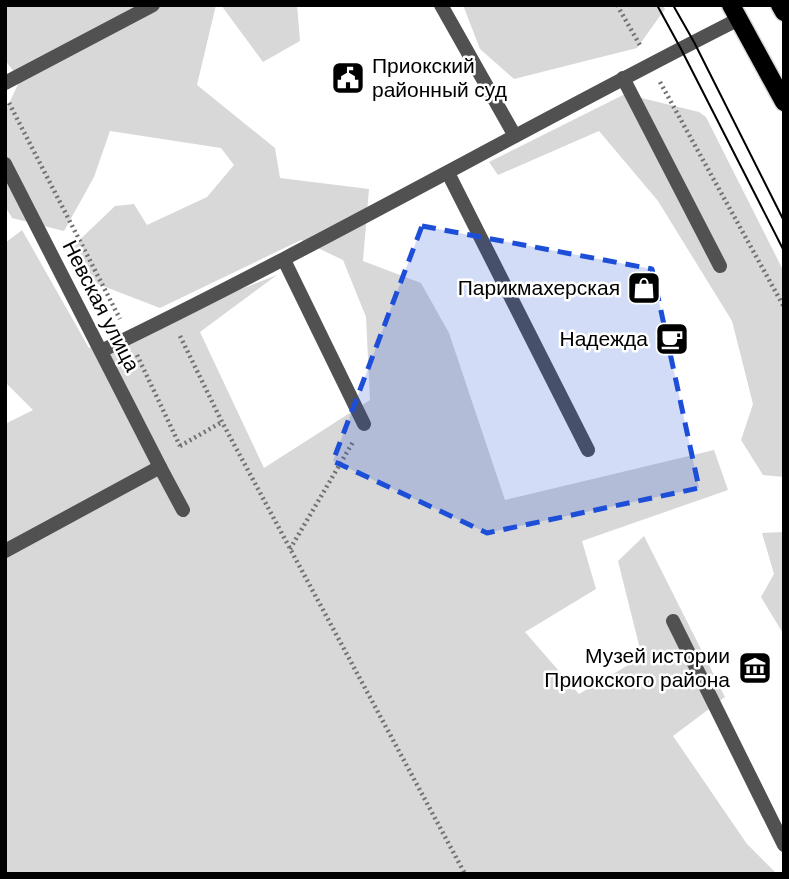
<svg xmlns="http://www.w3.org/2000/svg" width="789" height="879" font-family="'DM Sans',sans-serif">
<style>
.green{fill:#d8d8d8}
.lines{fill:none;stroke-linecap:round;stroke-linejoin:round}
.primary-casing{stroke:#dbdbdb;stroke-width:21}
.path{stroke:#737373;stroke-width:4.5;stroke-dasharray:2 3.5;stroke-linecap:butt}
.lane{stroke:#515151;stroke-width:14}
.street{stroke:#515151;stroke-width:14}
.primary{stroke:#000;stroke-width:18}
.tram{stroke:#000;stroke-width:2}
.marked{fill:#1d4ed8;fill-opacity:0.2;stroke:#1d4ed8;stroke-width:5;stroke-dasharray:14 9;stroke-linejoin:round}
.labels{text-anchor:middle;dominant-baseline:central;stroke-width:5;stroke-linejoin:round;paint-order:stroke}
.poi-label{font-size:21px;fill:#000;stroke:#fff;text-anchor:end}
.street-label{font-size:21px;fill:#000;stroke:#fff}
</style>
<rect width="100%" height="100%" fill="#fff"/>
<g class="green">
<path d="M5,5h211l-19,80 78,63 5,30 89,11 -6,72 58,22 28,50 56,167 209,-50 14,40 -146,51 14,48 -71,43 54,62 63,-37 -24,-96 26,-25 81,161 -52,39 74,108 30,30h-772v-450l28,-14 -28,-28v-139l17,-13 67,118 188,-73 -77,57 64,136 106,-68 -4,-83 -23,-57 -42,-20 -141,68 -83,-32 -7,-27 45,-43 19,-2 13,21 60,-28 27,-32 -13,-17 -111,-17 -16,46 -30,54 -52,-13 -7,-12v-94l15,-32 -15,-20z"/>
<path d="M221,5h76l3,36 -37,21z"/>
<path d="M463,5h200l2,4 -28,39 -123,31 -34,-30z"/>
<path d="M625,94l74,18 7,5 78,155v205l-21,-2 -22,-35 12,-36 -21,-83 -74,-120 -59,-70 -101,44 -9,-13z"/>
<path d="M784,532v103l-23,-38 13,-23 -12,-41z"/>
</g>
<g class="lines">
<defs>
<g id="primary">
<path d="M731,5l53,97"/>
<path d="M780,5l4,7"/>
</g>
</defs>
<use href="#primary" class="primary-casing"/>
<g class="path">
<path d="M617,5l24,42"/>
<path d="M660,82l124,225"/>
<path d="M9,103l111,216"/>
<path d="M180,336l42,86 243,452"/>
<path d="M137,355l43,91"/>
<path d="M180,446l42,-24"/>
<path d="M290,549l63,-107"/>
</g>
<g class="lane">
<path d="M441,5l74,131"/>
<path d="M623,78l97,188"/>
<path d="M5,83l148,-78"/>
<path d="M448,173l140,277"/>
<path d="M284,260l80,164"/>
<path d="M101,351c216,-104 424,-224 638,-332"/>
<path d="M5,551l155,-84 23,43"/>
<path d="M673,621l111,224"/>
</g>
<path class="street" d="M5,164l155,303"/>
<use href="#primary" class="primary"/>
<g class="tram">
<path d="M657,5l24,44 103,202"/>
<path d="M673,5l21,37 90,179"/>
</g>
</g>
<path class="marked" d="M422,226l230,43 47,219 -212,45 -154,-72z"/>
<defs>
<symbol id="civic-square" viewBox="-11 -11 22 22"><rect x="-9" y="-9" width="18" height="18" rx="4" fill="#000" stroke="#fff"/><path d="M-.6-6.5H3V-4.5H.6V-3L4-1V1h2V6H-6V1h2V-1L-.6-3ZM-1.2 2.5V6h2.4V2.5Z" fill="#fff"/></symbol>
<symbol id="shop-square" viewBox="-11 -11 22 22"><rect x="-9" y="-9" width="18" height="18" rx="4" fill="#000" stroke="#fff"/><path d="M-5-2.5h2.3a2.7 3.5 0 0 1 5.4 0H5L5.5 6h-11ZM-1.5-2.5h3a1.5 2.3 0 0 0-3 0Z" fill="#fff"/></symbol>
<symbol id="cafe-square" viewBox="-11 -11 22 22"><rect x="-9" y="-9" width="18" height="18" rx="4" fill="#000" stroke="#fff"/><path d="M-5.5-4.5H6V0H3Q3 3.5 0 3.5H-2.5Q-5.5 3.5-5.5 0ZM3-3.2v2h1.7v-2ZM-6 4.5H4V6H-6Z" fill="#fff"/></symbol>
<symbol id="museum-square" viewBox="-11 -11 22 22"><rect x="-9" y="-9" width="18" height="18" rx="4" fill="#000" stroke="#fff"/><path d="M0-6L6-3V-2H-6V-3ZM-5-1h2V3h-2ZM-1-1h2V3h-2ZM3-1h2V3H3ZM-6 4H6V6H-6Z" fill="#fff"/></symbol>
</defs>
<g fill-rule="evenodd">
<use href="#civic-square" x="329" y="59" width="38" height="38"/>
<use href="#shop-square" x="625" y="269" width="38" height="38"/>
<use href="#cafe-square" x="653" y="320" width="38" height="38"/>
<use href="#museum-square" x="736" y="649" width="38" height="38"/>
</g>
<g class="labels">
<g class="poi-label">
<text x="372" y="66" text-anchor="start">Приокский<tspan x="372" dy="24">районный суд</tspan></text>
<text x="620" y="288">Парикмахерская</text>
<text x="648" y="339">Надежда</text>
<text x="730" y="656">Музей истории<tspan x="730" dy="24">Приокского района</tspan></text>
</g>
<g class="street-label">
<text transform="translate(101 306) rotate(63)">Невская улица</text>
</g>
</g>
<rect width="789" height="879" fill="none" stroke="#000000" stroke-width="14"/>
</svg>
